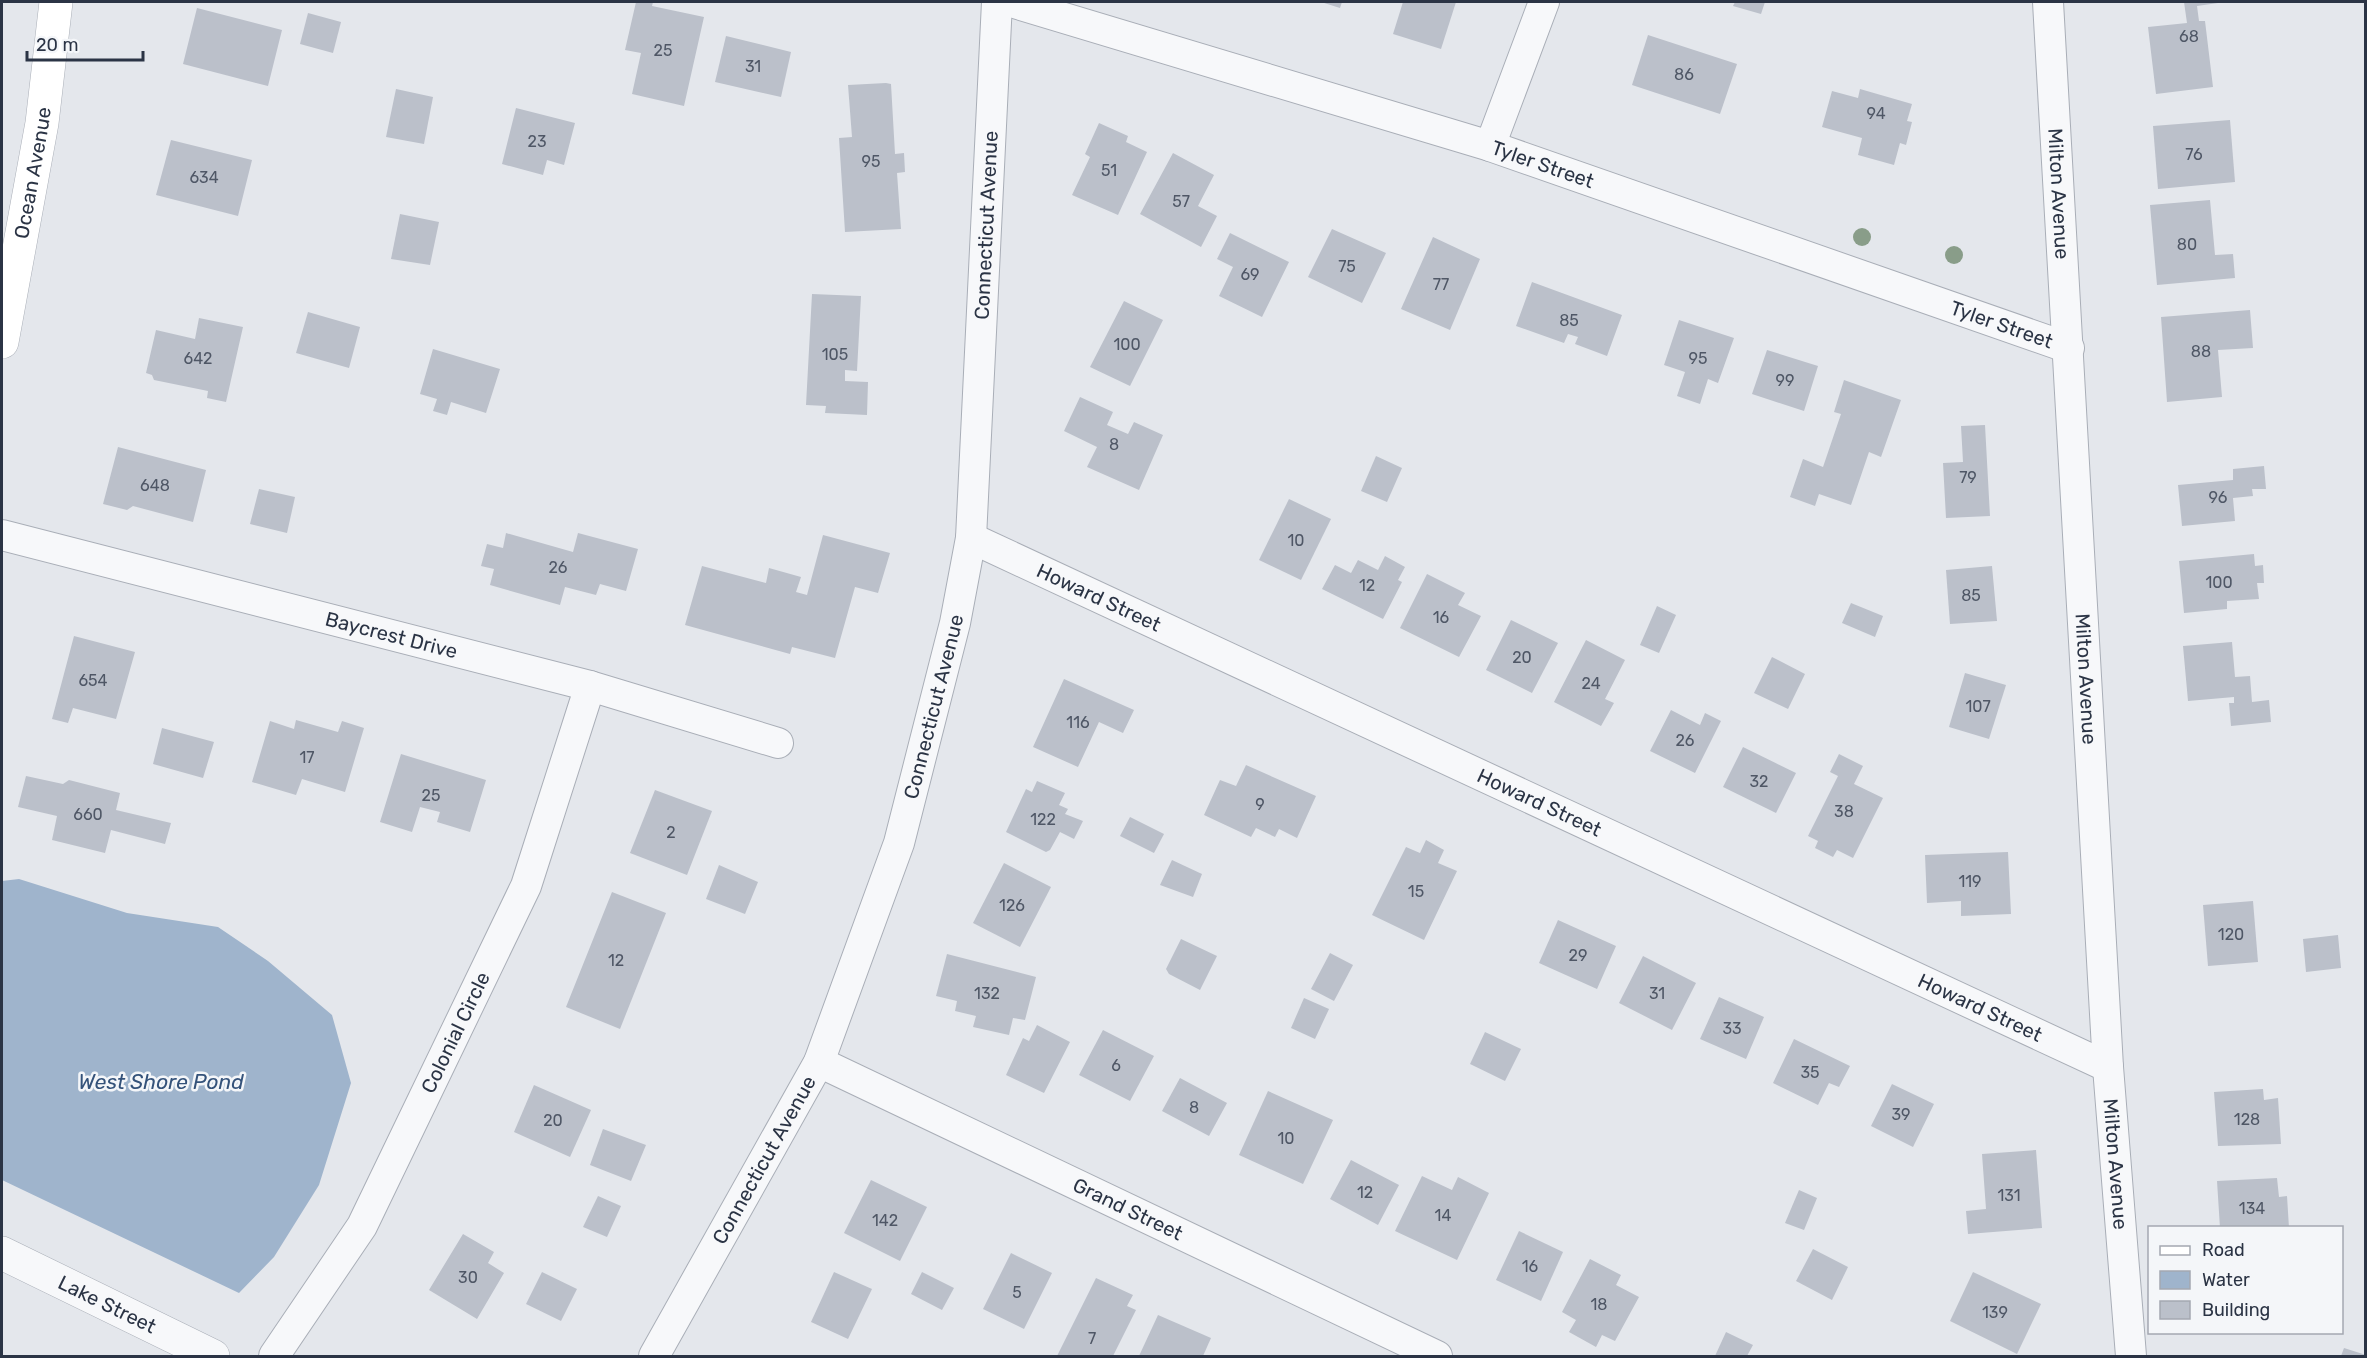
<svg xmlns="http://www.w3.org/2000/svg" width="2367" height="1358" font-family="Rubik,sans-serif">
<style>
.water{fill:#9fb4cc}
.building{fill:#bbc0ca}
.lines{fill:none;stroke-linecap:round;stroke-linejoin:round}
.minor-casing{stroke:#a9aeb7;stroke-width:32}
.tertiary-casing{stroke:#a9aeb7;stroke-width:34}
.secondary-casing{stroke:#a9aeb7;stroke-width:34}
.minor{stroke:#f7f8fa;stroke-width:30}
.tertiary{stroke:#f7f8fa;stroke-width:33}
.secondary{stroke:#fff;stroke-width:33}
.tree{fill:#899d89}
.labels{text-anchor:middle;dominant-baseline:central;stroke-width:5;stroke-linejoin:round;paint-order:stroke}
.number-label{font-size:16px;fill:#4f5766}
.street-label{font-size:20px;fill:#2b3445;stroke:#f4f6f9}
.water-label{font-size:21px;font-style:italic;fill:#34527a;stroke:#f4f6f9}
</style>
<rect width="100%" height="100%" fill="#e4e7ec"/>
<path class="water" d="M19,879l108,34 91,14 50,34 64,54 19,68 -32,102 -45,72 -35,36 -237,-113v-299z"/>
<g class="building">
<path d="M636,2h17l-1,4 52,11 -20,89 -52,-12 9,-41 -16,-3z"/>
<path d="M1321,2h21l-2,6z"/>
<path d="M1403,2h53l-15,47 -48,-15z"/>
<path d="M1735,2h30l-4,12 -28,-8z"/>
<path d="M2184,2h41l-28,4 2,15h6l8,66 -57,7 -8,-67 39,-4z"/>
<path d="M197,8l85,22 -14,56 -85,-22z"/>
<path d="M308,13l33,9 -8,31 -33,-9z"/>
<path d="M1648,35l89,29 -17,50 -88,-29z"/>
<path d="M726,36l65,16 -10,45 -66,-15z"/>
<path d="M886,83l5,1 4,70 9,-1 1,19 -8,1 4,56 -56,3 -6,-94 13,-1 -4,-52z"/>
<path d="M396,89l37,8 -9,47 -38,-7z"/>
<path d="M1860,89l52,15 -5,17 5,1 -6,23 -6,-2 -6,22 -36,-10 4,-17 -40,-11 10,-36 26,7z"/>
<path d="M516,108l59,15 -11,42 -17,-5 -4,15 -41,-11z"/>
<path d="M2230,120l5,62 -77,7 -5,-63z"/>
<path d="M1099,123l29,13 -2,6 21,10 -29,63 -46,-20 18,-38 -5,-3z"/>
<path d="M171,140l81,20 -14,56 -82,-21z"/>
<path d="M1173,153l41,22 -16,31 19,10 -16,31 -61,-33z"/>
<path d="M2210,200l5,55 18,-1 2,24 -78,7 -7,-80z"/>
<path d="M400,214l39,8 -9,43 -39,-6z"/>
<path d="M1332,229l54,24 -24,50 -54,-26z"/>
<path d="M1230,233l59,29 -27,55 -43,-21 14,-29 -16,-8z"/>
<path d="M1433,237l47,22 -30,71 -49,-21z"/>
<path d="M1532,282l90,33 -15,41 -32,-12 3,-7 -10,-3 -4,9 -48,-17z"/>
<path d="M812,294l49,2 -4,75 -12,-1v11l23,1 -1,33 -42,-2 1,-7 -20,-1z"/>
<path d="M1124,301l39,19 -33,66 -40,-19z"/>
<path d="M2250,310l3,38 -35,2 4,47 -55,5 -6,-85z"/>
<path d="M308,312l52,15 -11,41 -53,-15z"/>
<path d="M199,318l44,9 -17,75 -19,-4 1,-7 -54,-11 -2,-5 -6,-2 10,-43 39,9z"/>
<path d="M1679,320l55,18 -16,45 -10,-4 -8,25 -23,-8 8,-24 -21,-7z"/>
<path d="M433,349l67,20 -14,44 -35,-11 -4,13 -14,-4 4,-12 -17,-5z"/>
<path d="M1767,350l51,16 -14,45 -52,-17z"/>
<path d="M1844,380l57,20 -20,57 -12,-5 -18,53 -32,-11 -4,12 -25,-9 13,-38 20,8 18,-53 -7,-2z"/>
<path d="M1080,397l33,15 -6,13 21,9 6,-12 29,13 -24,55 -52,-23 10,-20 -33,-16z"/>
<path d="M1985,425l5,91 -44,2 -3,-55 20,-1 -2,-36z"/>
<path d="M118,447l88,23 -13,52 -60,-16 -6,4 -24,-6z"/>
<path d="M1376,456l26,12 -15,34 -26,-11z"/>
<path d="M2264,466l2,23h-14l1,7 -20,2 2,23 -53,5 -4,-41 55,-5v-11z"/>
<path d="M259,489l36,8 -8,36 -37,-9z"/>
<path d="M1289,499l42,20 -30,61 -42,-20z"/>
<path d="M506,533l67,19 5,-19 60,16 -12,42 -26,-7 -4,11 -31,-8 -5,18 -70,-20 4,-16 -13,-3 6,-22 16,4z"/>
<path d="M823,535l67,18 -12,40 -23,-6 -20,71 -43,-11 -2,7 -105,-29 17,-59 64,17 3,-15 32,9 -5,15 11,3z"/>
<path d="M2254,554l1,12 8,-1 1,18h-7l2,16 -32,2v8l-43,4 -5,-52z"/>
<path d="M1385,556l20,11 -7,13 4,2 -19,37 -61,-30 13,-24 16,8 7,-13 20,10z"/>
<path d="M1992,566l5,55 -47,3 -4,-54z"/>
<path d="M1427,574l38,19 -7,12 23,11 -22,41 -59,-29z"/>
<path d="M1851,603l32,13 -8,21 -33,-14z"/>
<path d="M1657,606l19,9 -17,38 -19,-8z"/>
<path d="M1511,620l47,23 -26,50 -46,-23z"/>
<path d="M74,636l61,16 -19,67 -43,-11 -5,15 -16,-4z"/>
<path d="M1586,640l39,20 -20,39 9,4 -13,23 -47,-24z"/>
<path d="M2232,642l3,35 15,-1 2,26 17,-2 2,22 -40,4 -2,-23h5v-6l-46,4 -5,-55z"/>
<path d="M1772,657l33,17 -17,35 -34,-16z"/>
<path d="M1965,673l41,12 -17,54 -40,-12z"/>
<path d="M1064,679l70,31 -11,23 -24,-11 -21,45 -45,-20z"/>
<path d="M1671,710l29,15 5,-12 16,8 -26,52 -45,-22z"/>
<path d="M296,720l42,12 4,-11 22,7 -19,64 -43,-13 -6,16 -44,-13 18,-61 24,8z"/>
<path d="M162,728l52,14 -11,36 -50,-14z"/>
<path d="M1743,747l53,26 -20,40 -53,-26z"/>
<path d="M401,754l85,26 -16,52 -33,-10 3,-10 -20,-5 -8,25 -32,-10z"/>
<path d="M1839,754l24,12 -9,18 29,14 -30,60 -16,-8 -4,7 -18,-9 3,-7 -10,-5 30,-60 -8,-4z"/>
<path d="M1246,765l70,31 -19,42 -18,-9 -4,8 -19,-9 -5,9 -47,-22 16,-35 16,6z"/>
<path d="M26,776l37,8 6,-4 51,13 -4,17 55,13 -6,21 -54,-14 -6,23 -53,-13 5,-24 -39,-9z"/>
<path d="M1037,781l28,12 -6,12 9,4 -3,5 18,7 -9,18 -14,-7 -10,18 -4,2 -40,-20 20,-43 6,3z"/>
<path d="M655,790l57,21 -25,64 -57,-22z"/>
<path d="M1130,817l34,17 -10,19 -34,-17z"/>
<path d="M1426,840l18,10 -6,13 19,8 -33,69 -52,-25 34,-68 14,6z"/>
<path d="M2008,852l3,62 -50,2v-15l-34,2 -2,-48z"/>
<path d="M1172,860l30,14 -9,23 -33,-12z"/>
<path d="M1004,863l47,24 -31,60 -47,-24z"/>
<path d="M719,865l39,17 -13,32 -39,-15z"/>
<path d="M612,892l54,21 -46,116 -54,-22z"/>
<path d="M2253,901l5,61 -50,4 -5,-61z"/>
<path d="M1558,920l58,26 -19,43 -58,-26z"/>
<path d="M2338,935l3,33 -35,4 -3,-33z"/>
<path d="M1181,939l36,17 -17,34 -31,-16 -3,-5z"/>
<path d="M1330,953l23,12 -19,36 -23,-12z"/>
<path d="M947,954l89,23 -11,43 -12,-2 -4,17 -36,-8 3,-11 -21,-5 2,-10 -21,-5z"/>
<path d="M1643,956l53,27 -24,47 -53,-27z"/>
<path d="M1719,997l45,20 -18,42 -46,-20z"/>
<path d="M1304,998l25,11 -14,30 -24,-11z"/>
<path d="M1037,1025l33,17 -26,51 -38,-18 17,-37 6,3z"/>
<path d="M1103,1030l51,26 -24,45 -51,-26z"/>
<path d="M1485,1032l36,17 -16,32 -35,-17z"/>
<path d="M1794,1039l56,27 -11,21 -10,-4 -11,22 -45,-22z"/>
<path d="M1180,1078l47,25 -18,33 -47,-25z"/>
<path d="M1892,1084l42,20 -21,43 -42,-21z"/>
<path d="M534,1085l57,25 -21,47 -56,-25z"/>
<path d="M2263,1089l1,11 14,-2 3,46 -63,2 -4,-54z"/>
<path d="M1268,1091l65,29 -30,64 -64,-29z"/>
<path d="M603,1129l43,16 -15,36 -41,-16z"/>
<path d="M2036,1150l6,78 -74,6 -2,-23 20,-2 -4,-55z"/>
<path d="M1351,1160l48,25 -21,40 -48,-26z"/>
<path d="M1422,1176l30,14 6,-13 31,16 -32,67 -62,-29z"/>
<path d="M2277,1178l2,19 8,-1 2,32h-69l-3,-47z"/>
<path d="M871,1180l56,27 -27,54 -56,-28z"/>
<path d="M1799,1190l18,8 -13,32 -19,-7z"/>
<path d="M598,1196l23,10 -14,31 -24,-10z"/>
<path d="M1519,1231l44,21 -22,49 -45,-21z"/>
<path d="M463,1234l31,18 -6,11 16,10 -27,46 -48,-29z"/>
<path d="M1813,1249l35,18 -16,33 -36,-19z"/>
<path d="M1011,1253l41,20 -28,56 -41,-20z"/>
<path d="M1590,1259l31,16 -5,10 23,12 -24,44 -13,-6 -6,12 -27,-15 7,-12 -14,-8z"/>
<path d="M542,1272l35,17 -16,32 -35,-17z"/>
<path d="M834,1272l38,17 -24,50 -37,-17z"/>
<path d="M922,1272l32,16 -12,22 -31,-16z"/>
<path d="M1973,1272l68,32 -24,50 -67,-33z"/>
<path d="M1096,1278l37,17 -6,11 9,4 -23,46h-56z"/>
<path d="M1158,1315l53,23 -8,18h-64z"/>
<path d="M1726,1332l27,13 -6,11h-32z"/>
<path d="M2344,1348l22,7v1h-25z"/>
</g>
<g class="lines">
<defs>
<g id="minor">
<path id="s1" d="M1011,2l479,144 579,202"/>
<path id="s2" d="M2048,2l60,1065 23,289"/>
<path d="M1490,146l54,-144"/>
<path id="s3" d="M2,535l588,151 188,57"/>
<path id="s4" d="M971,538l1137,529"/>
<path id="s5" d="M819,1062l618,294"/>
<path id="s6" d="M274,1356l88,-130 164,-340 64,-200"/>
<path id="s7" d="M654,1356l165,-294 80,-219 56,-220 16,-85 26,-536"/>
</g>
<g id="tertiary">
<path id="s8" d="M2,1253l211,103"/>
</g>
<g id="secondary">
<path id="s9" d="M2,342l40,-219 14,-121"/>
</g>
</defs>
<use href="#minor" class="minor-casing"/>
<use href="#tertiary" class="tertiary-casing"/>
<use href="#secondary" class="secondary-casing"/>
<use href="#minor" class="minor"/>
<use href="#tertiary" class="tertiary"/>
<use href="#secondary" class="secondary"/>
</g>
<g class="tree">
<circle cx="1862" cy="237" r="9"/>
<circle cx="1954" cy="255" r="9"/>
</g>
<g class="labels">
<g class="number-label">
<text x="2189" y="36">68</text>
<text x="663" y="50">25</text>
<text x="753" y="66">31</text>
<text x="1684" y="74">86</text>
<text x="1876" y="113">94</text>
<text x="537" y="141">23</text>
<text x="2194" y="154">76</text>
<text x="871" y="161">95</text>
<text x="1109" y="170">51</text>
<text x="204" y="177">634</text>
<text x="1181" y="201">57</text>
<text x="2187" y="244">80</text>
<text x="1347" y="266">75</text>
<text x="1250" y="274">69</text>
<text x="1441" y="284">77</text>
<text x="1569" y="320">85</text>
<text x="1127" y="344">100</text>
<text x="2201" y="351">88</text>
<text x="835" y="354">105</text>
<text x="198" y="358">642</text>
<text x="1698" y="358">95</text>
<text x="1785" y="380">99</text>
<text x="1114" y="444">8</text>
<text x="1968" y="477">79</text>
<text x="155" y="485">648</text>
<text x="2218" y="497">96</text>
<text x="1296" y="540">10</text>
<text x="558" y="567">26</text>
<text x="2219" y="582">100</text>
<text x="1367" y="585">12</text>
<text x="1971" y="595">85</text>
<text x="1441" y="617">16</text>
<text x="1522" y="657">20</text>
<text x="93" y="680">654</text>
<text x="1591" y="683">24</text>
<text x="1978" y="706">107</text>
<text x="1078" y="722">116</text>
<text x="1685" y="740">26</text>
<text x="307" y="757">17</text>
<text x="1759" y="781">32</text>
<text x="431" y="795">25</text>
<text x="1260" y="804">9</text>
<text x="1844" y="811">38</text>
<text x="88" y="814">660</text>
<text x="1043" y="819">122</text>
<text x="671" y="832">2</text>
<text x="1970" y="881">119</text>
<text x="1416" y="891">15</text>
<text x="1012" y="905">126</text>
<text x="2231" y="934">120</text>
<text x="1578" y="955">29</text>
<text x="616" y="960">12</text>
<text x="987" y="993">132</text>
<text x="1657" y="993">31</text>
<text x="1732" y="1028">33</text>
<text x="1116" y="1065">6</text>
<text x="1810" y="1072">35</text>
<text x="1194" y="1107">8</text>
<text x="1901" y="1114">39</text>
<text x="2247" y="1119">128</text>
<text x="553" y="1120">20</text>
<text x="1286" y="1138">10</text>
<text x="1365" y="1192">12</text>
<text x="2009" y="1195">131</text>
<text x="2252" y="1208">134</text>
<text x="1443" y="1215">14</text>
<text x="885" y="1220">142</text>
<text x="1530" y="1266">16</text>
<text x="468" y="1277">30</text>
<text x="1017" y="1292">5</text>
<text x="1599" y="1304">18</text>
<text x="1995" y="1312">139</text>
<text x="1092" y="1338">7</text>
</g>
<g class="street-label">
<text stroke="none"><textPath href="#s1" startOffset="556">Tyler Street</textPath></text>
<text stroke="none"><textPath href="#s9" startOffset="172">Ocean Avenue</textPath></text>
<text stroke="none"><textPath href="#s2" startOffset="192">Milton Avenue</textPath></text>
<text stroke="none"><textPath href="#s7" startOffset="1197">Connecticut Avenue</textPath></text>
<text stroke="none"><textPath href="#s1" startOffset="1042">Tyler Street</textPath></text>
<text stroke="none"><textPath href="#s4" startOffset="141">Howard Street</textPath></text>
<text stroke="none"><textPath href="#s3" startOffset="402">Baycrest Drive</textPath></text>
<text stroke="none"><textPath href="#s2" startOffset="678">Milton Avenue</textPath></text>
<text stroke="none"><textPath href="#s7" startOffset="711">Connecticut Avenue</textPath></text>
<text stroke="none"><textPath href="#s4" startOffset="627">Howard Street</textPath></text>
<text stroke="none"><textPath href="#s4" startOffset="1113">Howard Street</textPath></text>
<text stroke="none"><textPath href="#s6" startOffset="372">Colonial Circle</textPath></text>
<text stroke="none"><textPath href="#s7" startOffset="225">Connecticut Avenue</textPath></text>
<text stroke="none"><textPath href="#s2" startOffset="1164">Milton Avenue</textPath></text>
<text stroke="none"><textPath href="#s5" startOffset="342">Grand Street</textPath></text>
<text stroke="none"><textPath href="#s8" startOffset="117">Lake Street</textPath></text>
</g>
<g class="water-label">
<text x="161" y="1081">West Shore Pond</text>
</g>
</g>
<rect width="2367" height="1358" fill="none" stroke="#2b3445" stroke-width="6"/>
<rect x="2148" y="1226" width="195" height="108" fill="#f4f6f9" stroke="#a4a8b1" stroke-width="1.5"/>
<rect x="2160" y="1246" width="30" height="9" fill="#ffffff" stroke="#a4a8b1" stroke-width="1.5"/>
<text x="2202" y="1256" font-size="18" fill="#2b3445">Road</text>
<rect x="2160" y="1271" width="30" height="18" fill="#9fb4cc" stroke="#a4a8b1" stroke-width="1.5"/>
<text x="2202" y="1286" font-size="18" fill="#2b3445">Water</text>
<rect x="2160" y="1301" width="30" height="18" fill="#bbc0ca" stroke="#a4a8b1" stroke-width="1.5"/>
<text x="2202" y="1316" font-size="18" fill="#2b3445">Building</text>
<path d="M27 51v9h116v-9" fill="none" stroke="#2b3445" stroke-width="3"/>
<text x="36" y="51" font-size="18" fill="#2b3445" stroke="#f4f6f9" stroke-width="4.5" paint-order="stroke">20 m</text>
</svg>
